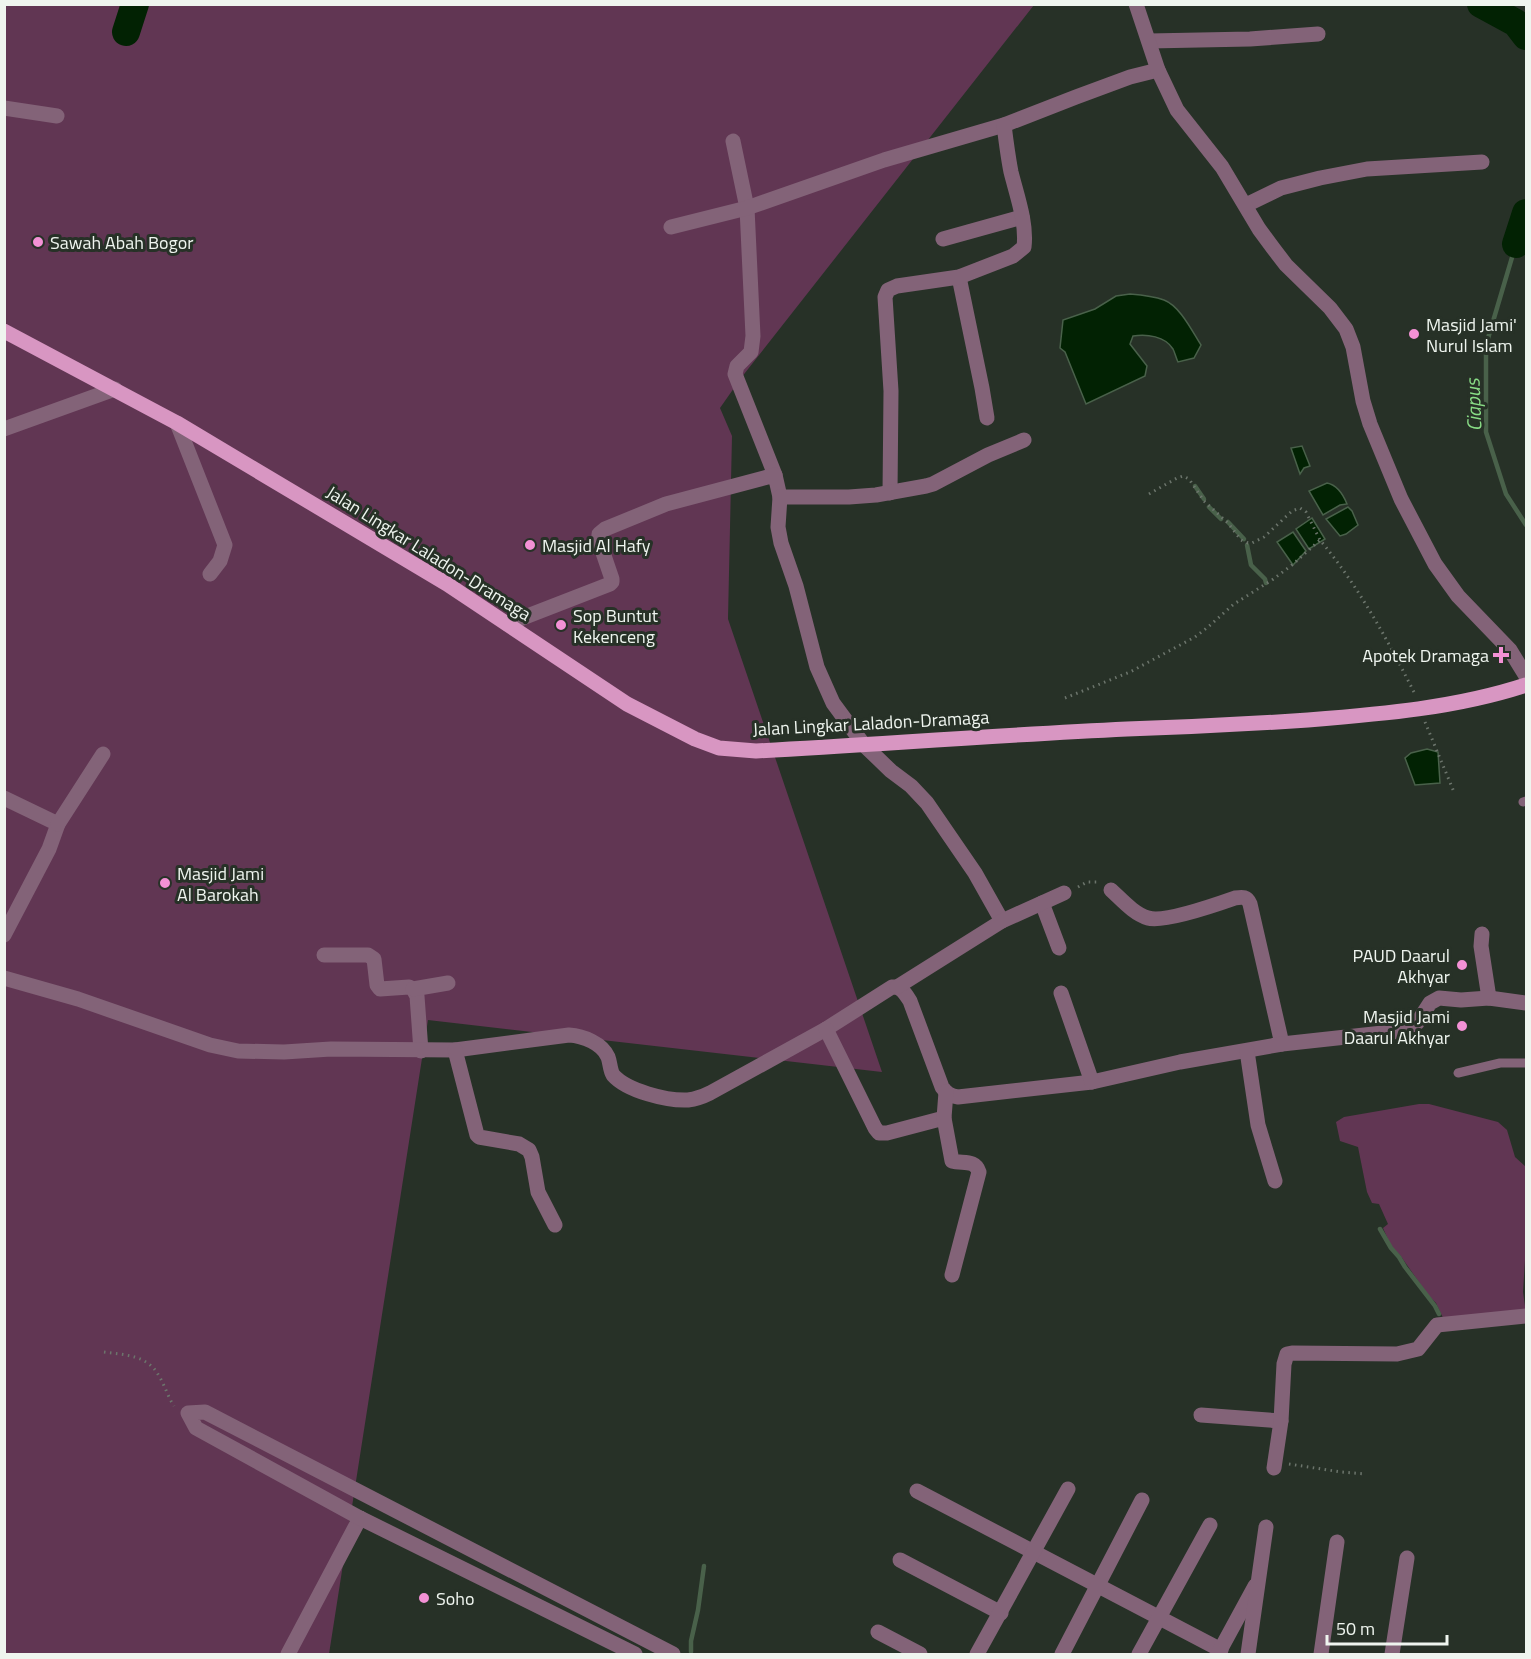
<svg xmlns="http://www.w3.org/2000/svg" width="1531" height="1659" font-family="'Titillium Web',sans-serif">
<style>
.green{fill:#613653}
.water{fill:#022203;stroke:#49614a;stroke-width:1.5}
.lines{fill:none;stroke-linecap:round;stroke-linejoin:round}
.stream{stroke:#49614a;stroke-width:4.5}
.river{stroke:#022203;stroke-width:28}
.path{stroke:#6c756c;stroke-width:3;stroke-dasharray:1.5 4.5;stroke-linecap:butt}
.service{stroke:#836378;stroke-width:9}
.minor{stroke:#836378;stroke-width:15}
.tertiary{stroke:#836378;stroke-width:15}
.primary{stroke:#d896c2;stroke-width:15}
.poi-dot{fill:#f391d5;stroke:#273127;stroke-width:2}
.labels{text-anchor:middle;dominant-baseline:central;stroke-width:6;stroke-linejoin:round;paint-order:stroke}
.poi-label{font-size:18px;fill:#eff5ef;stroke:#273127;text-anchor:start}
.street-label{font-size:18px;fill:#eff5ef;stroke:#273127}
.water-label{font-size:20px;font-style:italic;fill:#89dd86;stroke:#273127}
</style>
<rect width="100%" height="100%" fill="#273127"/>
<g class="green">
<path d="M5,5h1029l-293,373 -21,30 12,28 -4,183 154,453 -454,-52 -99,634h-324z"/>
<path d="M1419,1104h10l69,18 9,8 8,27 11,10v77l-3,48 3,21 -82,7 -8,-17 -8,-8 -28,-40 -9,-9 -8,-18 5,-4 -9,-20 -7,-1 -5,-11 -9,-45 -18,-6 -4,-19 8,-5z"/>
</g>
<g class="water">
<path d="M1130,294c12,1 23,2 34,6 16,6 28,31 37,45l-7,13 -16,4c-2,-4 -3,-9 -5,-13 -8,-13 -26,-15 -40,-13l-3,8 17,22 -2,10 -59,28 -21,-52 -5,-4 3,-28 32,-11 21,-13z"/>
<path d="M1302,446l8,20 -6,2 -4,6 -9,-26z"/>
<path d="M1327,483c10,2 16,11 20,21l-7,1 -17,10 -14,-24z"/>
<path d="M1348,507l4,4 6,14 -12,9 -6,2 -14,-17z"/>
<path d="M1312,518l13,21 -16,10 -13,-20z"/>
<path d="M1293,532l13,19 -13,14 -16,-23z"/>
<path d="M1427,749l11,3 2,31 -25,2 -10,-27 6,-5z"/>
</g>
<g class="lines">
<g class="stream">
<path d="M1516,244l-30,101v87l20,62 20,31"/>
<path d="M1195,486l9,13"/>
<path d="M1209,507l12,12"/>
<path d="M1228,522l16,17"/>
<path d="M1247,545l4,20 14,14 1,4"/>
<path d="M1380,1229l11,19 8,9 6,10 30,39 4,8"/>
<path d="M691,1652v-11l7,-31 6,-44"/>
</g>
<g class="river">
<path d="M1481,4l35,19 10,13"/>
<path d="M126,32l9,-28"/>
<path d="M1516,244l10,-31"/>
</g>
<g class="path">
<path d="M1149,494l28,-16 6,-2 6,3 15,22 24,22 13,17 7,3h4l12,-6 28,-26 8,-3 6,4 14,28"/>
<path d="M1065,698l65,-26 65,-35 13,-10 26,-23 38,-24 20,-15 28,-25c40,48 68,101 96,156"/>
<path d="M1425,722l29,70"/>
<path d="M1078,887l9,-5h13"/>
<path d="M104,1352c21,3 44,3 55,24 6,10 9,21 15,30"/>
<path d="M1289,1464l52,8 24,2"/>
</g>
<g class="service">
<path d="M1523,802l3,-1"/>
<path d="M1458,1073l42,-10h26"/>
</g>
<g class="minor">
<path d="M1149,41l101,-2 68,-5"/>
<path d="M4,108l53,8"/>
<path d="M733,141l14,67 6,128 -2,16 -14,14 -2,8 40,101"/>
<path d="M1246,205l35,-17 39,-10 47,-9 115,-7"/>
<path d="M671,227l76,-19 137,-48 120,-35 72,-28 54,-20 28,-7"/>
<path d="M943,239l79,-22"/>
<path d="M959,277l23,111 5,30"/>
<path d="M177,423l48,122 -5,16 -10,13"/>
<path d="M4,429l111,-40"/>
<path d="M890,493l1,-102 -6,-94 3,-7 9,-4 62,-9 54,-21 11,-9c3,-24 -7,-51 -13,-75 -3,-15 -5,-31 -7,-47"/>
<path d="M507,624l103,-40 2,-2v-3l-13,-38v-7l6,-5 61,-25 109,-29 5,22"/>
<path d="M4,798l54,26 -9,25 -45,86"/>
<path d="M58,824l45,-70"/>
<path d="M1111,890c11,10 23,24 37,28 16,5 70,-14 87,-20 7,-1 12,-2 15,6l32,140"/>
<path d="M1042,903l17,45"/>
<path d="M1002,921l-27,-48 -48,-70 -16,-17 -20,-15 -27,-26 -31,-42 -16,-36 -21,-81 -15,-43 -3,-16 2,-30h69l27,-2 50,-9 7,-2 55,-29 36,-15"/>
<path d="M1482,934l-1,12 8,52"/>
<path d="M324,955h44l6,4 3,26 3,4 29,-2 4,2 4,7 4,55"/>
<path d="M4,978l74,21 132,46 28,6 46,1 47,-3 124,1 114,-15c14,1 33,8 39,22 2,5 2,13 5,18 14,16 54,26 75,25 8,-1 14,-3 22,-7l116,-64 66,-42c9,-1 13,6 18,14l32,86c4,6 8,9 16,10l134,-15 88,-20 102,-18 119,-13 16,-8 13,-20 9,-5 22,2 28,-2 37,5"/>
<path d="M897,987l105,-66 62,-28"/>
<path d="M413,989l35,-6"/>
<path d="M1061,993l31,89"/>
<path d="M826,1029l49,99 4,5h8l57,-15"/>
<path d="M455,1050l22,85 2,2 40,7 10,6 3,7 6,35 17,33"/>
<path d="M1247,1051l11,74 17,56"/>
<path d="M946,1092l-2,26 8,43c11,3 23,-2 27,11l-27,103"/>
<path d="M1201,1415l80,6"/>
<path d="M1274,1468l7,-47 3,-57 3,-10 5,-1 105,1 21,-5 19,-24 89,-9"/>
<path d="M917,1491l304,159"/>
<path d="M900,1560l101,53"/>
<path d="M878,1632l42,22"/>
<path d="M288,1654l72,-136"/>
<path d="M635,1654l-275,-136 -164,-90 -8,-15 17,-1 468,242"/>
<path d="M977,1654l91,-165"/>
<path d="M1062,1654l80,-154"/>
<path d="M1139,1654l71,-129"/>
<path d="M1218,1654l37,-68"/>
<path d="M1248,1654l18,-127"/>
<path d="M1321,1654l16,-112"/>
<path d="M1392,1654l15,-96"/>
</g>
<path class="tertiary" d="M1136,4l22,66 19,40 45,57 37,62 14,19 13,17 44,43 16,21 7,18 10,54 7,23 31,75 34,65 23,32 52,54 16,26"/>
<path class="primary" d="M4,331l173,92 270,161 180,120 68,35 24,9 37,3c124,-7 247,-16 371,-22 60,-2 121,-5 181,-9 74,-6 148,-12 218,-35"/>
</g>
<g class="poi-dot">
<circle cx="38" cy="242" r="6"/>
<circle cx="1414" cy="334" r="6"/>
<circle cx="530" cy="545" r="6"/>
<circle cx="561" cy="625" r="6"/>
<path d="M1498 646h6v6h6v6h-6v6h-6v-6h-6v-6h6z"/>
<circle cx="165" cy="883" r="6"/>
<circle cx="1462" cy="965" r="6"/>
<circle cx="1462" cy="1026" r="6"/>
<circle cx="424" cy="1598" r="6"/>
</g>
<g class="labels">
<g class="poi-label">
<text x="50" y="242">Sawah Abah Bogor</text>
<text x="1426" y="324">Masjid Jami'<tspan x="1426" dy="21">Nurul Islam</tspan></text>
<text x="542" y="545">Masjid Al Hafy</text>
<text x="573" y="615">Sop Buntut<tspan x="573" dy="21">Kekenceng</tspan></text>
<text x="1489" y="655" text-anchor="end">Apotek Dramaga</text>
<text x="177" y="873">Masjid Jami<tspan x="177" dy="21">Al Barokah</tspan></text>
<text x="1450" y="955" text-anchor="end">PAUD Daarul<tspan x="1450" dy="21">Akhyar</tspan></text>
<text x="1450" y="1016" text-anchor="end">Masjid Jami<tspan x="1450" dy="21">Daarul Akhyar</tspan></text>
<text x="436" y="1598">Soho</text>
</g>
<g class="street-label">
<text transform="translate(429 553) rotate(32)">Jalan Lingkar Laladon-Dramaga</text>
<text transform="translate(871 723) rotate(-3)">Jalan Lingkar Laladon-Dramaga</text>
</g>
<g class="water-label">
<text transform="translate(1473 405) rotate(-92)">Ciapus</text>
</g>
</g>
<rect width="1531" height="1659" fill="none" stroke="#eff5ef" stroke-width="12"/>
<path d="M1327 1635v9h120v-9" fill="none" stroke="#eff5ef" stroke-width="3"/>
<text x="1336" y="1635" font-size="18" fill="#eff5ef" stroke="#273127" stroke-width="4.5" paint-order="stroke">50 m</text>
</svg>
